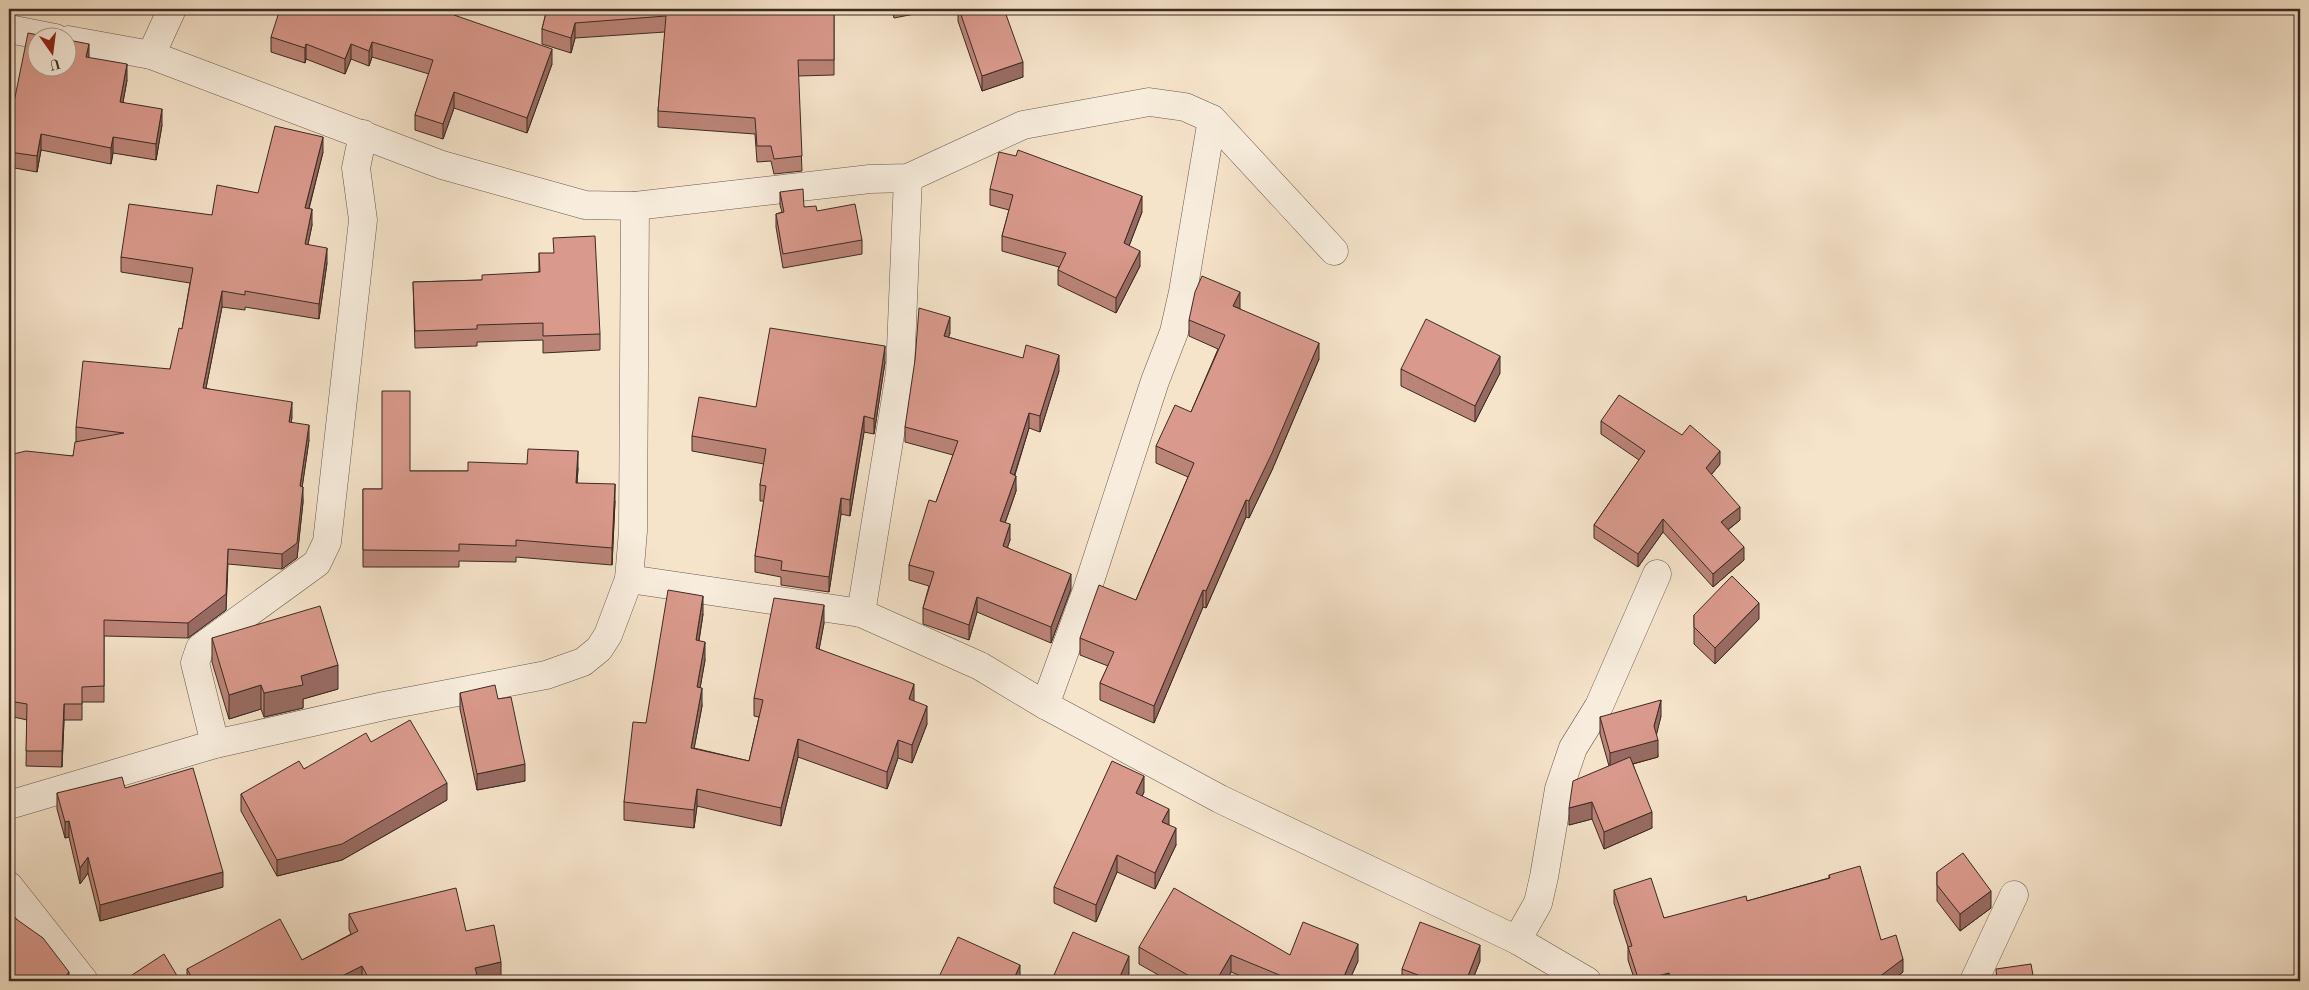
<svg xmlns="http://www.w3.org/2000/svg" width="2309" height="990" font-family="'Old Standard TT',serif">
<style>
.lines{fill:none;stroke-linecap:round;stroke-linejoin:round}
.minor-casing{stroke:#6a584d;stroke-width:29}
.tertiary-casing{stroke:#6a584d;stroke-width:29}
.minor{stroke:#f8eddd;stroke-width:28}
.tertiary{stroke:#f8eddd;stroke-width:28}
.wall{fill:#bb8478;stroke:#3c2a23}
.shaded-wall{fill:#986b62;stroke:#3c2a23}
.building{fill:#d9998c;stroke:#3c2a23}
</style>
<rect width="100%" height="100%" fill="#f5e3ca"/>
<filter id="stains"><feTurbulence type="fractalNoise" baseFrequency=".004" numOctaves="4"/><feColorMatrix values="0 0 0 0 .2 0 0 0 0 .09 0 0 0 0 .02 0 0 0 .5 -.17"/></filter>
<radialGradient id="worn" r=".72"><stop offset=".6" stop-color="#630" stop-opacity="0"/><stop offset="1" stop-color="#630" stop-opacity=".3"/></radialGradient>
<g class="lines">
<defs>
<g id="minor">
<path d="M9,29l46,9"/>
<path d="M68,40l83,15 291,110 143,40 50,1 235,-27 38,-1 115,-53 126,-23 36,5 27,12 122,132"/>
<path d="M151,55l21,-46"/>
<path d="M629,579l232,34 119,53 65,39 175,94 297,141 70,41"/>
<path d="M861,613l39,-240 8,-195"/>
<path d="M1045,705l42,-115 68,-209 19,-49 9,-40 29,-173"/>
<path d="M215,744l-20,-81 5,-15 117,-85 10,-21 36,-322 -7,-52 7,-34"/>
<path d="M9,805l206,-61 169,-38 162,-31 37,-13 16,-13 9,-14 21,-56 4,-48 2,-325"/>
<path d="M1517,940l21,-37 6,-26 15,-88 14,-41 26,-42 58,-132"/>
<path d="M1974,981l40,-86"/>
</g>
<path id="tertiary" d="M9,886l75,95"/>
</defs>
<use href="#minor" class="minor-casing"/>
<use href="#tertiary" class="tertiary-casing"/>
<use href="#minor" class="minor"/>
<use href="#tertiary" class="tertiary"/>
</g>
<g class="wall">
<path d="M547,9l250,5 37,-5v66l-36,1 4,95 -28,3 -3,-13 -14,1 -2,-28 -97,-7v-16l7,-79 -90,6 -4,15 -29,-9v-15z"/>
<path d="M892,9h48l-46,9z"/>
<path d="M958,9h46l19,68 -41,14 -24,-70z"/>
<path d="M456,16l96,48 -25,69 -73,-25 -11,31 -28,-9v-15l14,-41 -57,-17 -3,9 -18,-7 -6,15 -39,-15 -1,4 -34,-11v-15z"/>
<path d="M89,58l38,22 -4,22 39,23 -6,35 -43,-7 -2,11 -70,-14 -4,22 -28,-5v-61l4,1z"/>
<path d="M323,152l-14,57 3,16 -4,19 19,19 -8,56 -74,-12v3l-23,-3 -16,81 86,29 -1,5 18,18 -7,47 1,15 -6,56 -15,11 -54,-5 -2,46 -38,28 -84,-2v66h-22v18h-18l-2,47 -36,-1 1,-46 -18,-4v-261l64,1 3,-14v-15l94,-58 12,-40 8,-46 -69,-11v-15l91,-42 46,-22z"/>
<path d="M990,189l152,23 -13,34 11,20 -24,47 -58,-28v-15l1,-3 -57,-16v-15l7,-26 -19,-5z"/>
<path d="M780,192l24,15 13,4 45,29v14l-79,14 -7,-41v-13l6,-2 -2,-7z"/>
<path d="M539,253l61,81v16l-57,3v-13l-66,2v4l-62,2 -2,-66 69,-2 57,-8z"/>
<path d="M1240,309l79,50 -47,111 -23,48 -3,-1 -40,91 -3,-1 -49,116 -54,-23v-17l8,-17 -28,-11v-17l56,-38 52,-123 -32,-14v-17l35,-34 27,-63 -29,-13v-16z"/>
<path d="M950,333l-2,4 111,34 -19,61 -11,-4 -14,47 1,16 -11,32 5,17 -3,7 64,42 -20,54 -74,-31 -8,28 -46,-16v-16l6,-22 -20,-6v-15l27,-63 17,-47 -48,-13v-15z"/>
<path d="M885,362l-11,72 -10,-2 -14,84 -9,-2 -12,78 -48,-7v-8l-26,-5v-16l9,-55h-4v-16l4,-21 -72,-13v-15l64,-29z"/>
<path d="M1401,369l99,4 -25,49 -74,-36z"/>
<path d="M1601,421l119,43 -9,11 29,45 -12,10 16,30 -31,27 -50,-55 -25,35 -44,-29v-13l45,-65 -38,-26z"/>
<path d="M578,468l-1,15 38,18 -3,64 -96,-8v5l-57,-1v6h-96v-78h19l28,-18h58z"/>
<path d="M703,614l-4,27 6,19 -5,28 2,18 -8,42 55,13 10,-44 -5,-1v-18l70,-75 -5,26 95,52 13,23 -15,39 -14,-5 -11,31 -89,-32 -17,69 -84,-20 -3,22 -70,-8v-18l22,-79z"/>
<path d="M1694,615l65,4 -44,45 -21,-20z"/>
<path d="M212,638l126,51 -35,10v9l-39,9 -3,-8 -32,10 -17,-57z"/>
<path d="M460,693l38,6 27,82 -48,9 -17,-81z"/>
<path d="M1661,716l-5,18 2,23 -25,7 19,64 -48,21 -12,-30 -23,6 40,-59 -9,-32v-17z"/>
<path d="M371,742l76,58 -105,60 -65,16 -36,-65v-17z"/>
<path d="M125,788l98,99 -123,34 -12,-48 -8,11 -11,-47 -4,1 -8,-29v-16z"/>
<path d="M1144,792l-2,4 27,29 7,20 -21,44 -38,-17 -21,50 -42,-19v-16z"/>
<path d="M1937,872l54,36 -31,23 -23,-30z"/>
<path d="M1829,875l52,65 22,32 -12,9h-256l-7,-21v-13l-14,-44v-13l50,28 83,-17 82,-23z"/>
<path d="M349,914l117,17 35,47 -14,3h-300v-12l115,-9 49,-26 -2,-5z"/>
<path d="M1139,947l151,8 68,6 -9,20h-95l-23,-9 -5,9h-57l-30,-17z"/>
<path d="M1480,961l-8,20h-70v-12z"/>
<path d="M1129,973l-3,8h-72v-6z"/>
<path d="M132,975l47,6h-47z"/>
</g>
<g class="shaded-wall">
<path d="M575,23v15l-4,15v-15z"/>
<path d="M372,42v15l-3,9v-15z"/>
<path d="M89,44v16l-3,-3z"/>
<path d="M306,44v15l-1,4v-15z"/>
<path d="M351,44v15l-6,15v-15z"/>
<path d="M552,49v15l-25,69v-15z"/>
<path d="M1023,62v15l-41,14v-15z"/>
<path d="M127,64v16l-7,38v-16z"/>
<path d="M454,92v16l-11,31v-15z"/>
<path d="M162,109v16l-6,35v-16z"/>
<path d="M41,134v16l-4,22v-16z"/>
<path d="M113,137v16l-2,11v-16z"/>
<path d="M323,137v15l-18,71v-15z"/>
<path d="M1142,196v16l-18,47v-16z"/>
<path d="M312,209v16l-7,34v-15z"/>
<path d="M327,248v15l-8,56v-15z"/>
<path d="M1140,251v15l-24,47v-15z"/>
<path d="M222,291v16l-19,96v-15z"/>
<path d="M1240,292v17l-7,-3z"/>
<path d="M950,317v16l-6,18v-15z"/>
<path d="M1319,343v16l-47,111 -23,48v-17z"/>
<path d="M885,346v16l-11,72v-15z"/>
<path d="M1059,355v16l-19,61v-16z"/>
<path d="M1500,356v17l-25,49v-16z"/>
<path d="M292,402v15l-3,20v-15z"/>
<path d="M1029,413v15l-19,61v-16z"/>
<path d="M864,416v16l-14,84v-16z"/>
<path d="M309,425v15l-9,62v-16z"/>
<path d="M578,451v17l-2,31v-16z"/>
<path d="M1720,451v13l-14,17v-13z"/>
<path d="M1016,476v15l-16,46v-16z"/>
<path d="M615,484v17l-3,64v-17z"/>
<path d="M303,487v15l-6,56 -15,11v-15z"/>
<path d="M841,498v16l-12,78v-15z"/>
<path d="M1246,500v17l-40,91v-17z"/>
<path d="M1740,507v13l-19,15v-13z"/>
<path d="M1663,519v13l-25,35v-13z"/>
<path d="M1010,524v16l-7,21v-15z"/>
<path d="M1744,547v13l-31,27v-13z"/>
<path d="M228,549l-2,61 -38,28v-15z"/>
<path d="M1071,574v15l-20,54v-16z"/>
<path d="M1203,590v17l-49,116v-17z"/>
<path d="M703,596v18l-7,44v-18z"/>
<path d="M977,597v15l-8,28v-15z"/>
<path d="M1759,603v16l-44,45v-16z"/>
<path d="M824,605v18l-8,43v-18z"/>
<path d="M705,642v18l-8,45v-18z"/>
<path d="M338,665v24l-35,10v9l-39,9v-24l37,-17z"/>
<path d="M914,684v18l-5,-3z"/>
<path d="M261,685v24l-32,10v-24z"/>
<path d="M702,688v18l-11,59v-17z"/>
<path d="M1661,700v16l-6,25 3,-1v17l-48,13v-17l44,-27z"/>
<path d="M64,704v16l-2,47v-16z"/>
<path d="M927,706v18l-15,39v-18z"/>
<path d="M798,739v18l-17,69v-18z"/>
<path d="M898,740v18l-11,31v-17z"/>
<path d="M525,764v17l-48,9v-16z"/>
<path d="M1144,776v16l-8,18v-17z"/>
<path d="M447,783v17l-105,60 -65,16v-16z"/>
<path d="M697,789v17l-3,22v-18z"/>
<path d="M1592,802v17l-23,6v-17z"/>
<path d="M1169,809v16l-7,-3z"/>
<path d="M1652,812v16l-48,21v-17z"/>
<path d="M69,821v16l-4,1v-16z"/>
<path d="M1176,828v17l-21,44v-16z"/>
<path d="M1117,855v17l-21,50v-17z"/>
<path d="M88,857v16l-8,11v-16z"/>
<path d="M223,872v15l-123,34v-16z"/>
<path d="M1991,891v17l-31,23v-17z"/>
<path d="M1358,944v17l-9,20h-7z"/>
<path d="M1480,945v16l-8,20h-6z"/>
<path d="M1231,955v17l-5,9h-10z"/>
<path d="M1129,956v17l-3,8h-8z"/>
<path d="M1903,959v13l-12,9h-20z"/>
<path d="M501,962v16l-14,3h-36l24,-13z"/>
<path d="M1020,965v16h-7z"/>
<path d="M362,966v15h-30z"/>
<path d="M69,972v9h-7z"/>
<path d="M1669,973v8h-28z"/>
</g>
<g class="building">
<path d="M280,9h176l-2,6 98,34 -25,69 -73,-26 -11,32 -28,-9 18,-55 -61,-18 -3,9 -18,-7 -6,15 -39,-15 -1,4 -34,-11z"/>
<path d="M547,9h249l1,5 31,-5h6v51h-36l4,96 -28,3 -3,-13h-14l-2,-28 -97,-7 8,-95 -91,7 -4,15 -29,-9z"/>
<path d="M959,9h45l19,53 -41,14z"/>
<path d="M28,33l26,5h-16v30h30v-28l21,4 -3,13 41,7 -7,38 42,7 -6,35 -43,-7 -2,11 -70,-14 -4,22 -28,-4v-46l4,1z"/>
<path d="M275,126l48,11 -18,71 7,1 -7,35 22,4 -8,56 -74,-13v4l-23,-4 -19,97 89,14 -3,20 20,3 -9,61 3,1 -6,56 -15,11 -54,-5 -2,45 -38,29 -84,-3v66l-22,1v17h-18l-2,47h-36l1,-47 -18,-3v-246l17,-4 47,5 2,-14 49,-9 -48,-6 7,-66 87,8 9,-41 3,1 11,-61 -72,-11 8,-53 83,11 5,-30 41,8z"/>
<path d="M1018,150l124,46 -18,47 16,8 -24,47 -58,-28 8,-17 -64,-17 11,-41 -23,-6 9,-37 17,4z"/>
<path d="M803,189l1,18 12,-1 1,5 38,-7 7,36 -79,14 -7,-40 8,-2 -4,-20z"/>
<path d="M595,236l5,98 -57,2v-13l-66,2v4l-62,2 -2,-49 69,-2v-5l58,-3 -1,-19h15l-1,-15z"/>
<path d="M1202,276l38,16 -7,14 86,37 -47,110 -23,48 -3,-1 -40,91 -3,-1 -49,116 -54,-23 14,-31 -34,-14 19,-53 37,15 58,-137 -38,-17 19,-41 16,7 34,-77 -36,-15 6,-28z"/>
<path d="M919,308l31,9 -6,19 79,22 3,-13 33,10 -19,61 -11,-3 -19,60 6,3 -16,45 10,3 -7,22 68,28 -20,53 -74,-30 -8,28 -46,-17 11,-36 -25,-7 20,-65 7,2 22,-61 -53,-14 10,-67z"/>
<path d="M1426,319l74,37 -25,50 -74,-37z"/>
<path d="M770,328l115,18 -11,73 -10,-3 -14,84 -9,-2 -12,79 -48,-7 1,-9 -27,-5 11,-70 -6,-1 6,-36 -74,-13 7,-39 57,10z"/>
<path d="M382,391h28v80h58v-9l59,2 1,-15 50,2 -2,32 39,1 -3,64 -96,-8v6l-57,-2v7l-96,-1v-61h19z"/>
<path d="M1619,395l63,40 8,-10 30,26 -14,17 34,39 -19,15 23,25 -31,27 -50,-55 -25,35 -44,-29 51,-74 -44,-30z"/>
<path d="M1732,576l27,27 -44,45 -21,-21v-12z"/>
<path d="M668,590l35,6 -7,44 9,2 -8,45 5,1 -11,60 58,13 14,-61 -9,-2 20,-100 50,7 -8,43 98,36 -5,15 18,7 -15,39 -14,-5 -11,32 -89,-33 -17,69 -84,-19 -3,21 -70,-8 9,-80 13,1z"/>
<path d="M320,606l18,59 -37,11 2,9 -39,8 -3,-8 -32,10 -17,-57z"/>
<path d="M495,685l3,14 13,-2 14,67 -48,10 -17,-81z"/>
<path d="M1661,700l-7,26 4,14 -48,13 -10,-36z"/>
<path d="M410,720l37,63 -105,61 -65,16 -36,-66 58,-33 5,8 62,-36 5,9z"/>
<path d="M1630,757l22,55 -48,20 -12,-30 -23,6 4,-27z"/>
<path d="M1112,761l32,15 -8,17 33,16 -7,13 14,6 -21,45 -38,-18 -21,50 -42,-18z"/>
<path d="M193,768l30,104 -123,33 -12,-48 -8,11 -11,-47 -4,1 -8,-29 65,-16 3,11z"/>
<path d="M1963,853l28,38 -31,23 -23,-29v-13z"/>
<path d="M1860,866l21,74 15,-5 7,24 -28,21 -4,1h-200l-2,-8 -30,8 -11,-34 4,-1 -18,-56 37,-12 13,40 82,-22 1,5 83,-23 -1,-3z"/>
<path d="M456,888l10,43 28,-6 7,37 -26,6 2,7 -26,6h-81l-8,-15 -30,15h-138l-7,-12 93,-50 22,41 56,-29 -9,-17z"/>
<path d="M1174,888l116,67 13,-33 55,22 -16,37h-48l-63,-26 -15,26h-18l-59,-34z"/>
<path d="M9,914l34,24 26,34 -7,9h-53z"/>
<path d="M1420,922l60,23 -14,36h-32l-32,-12z"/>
<path d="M1073,932l56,24 -11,25h-49l-15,-6z"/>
<path d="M958,937l62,28 -7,16h-76z"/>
<path d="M164,954l15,25 -2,2h-42l-3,-6z"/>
<path d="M2031,964l3,17h-37l-1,-12z"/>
</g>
<rect width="2309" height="990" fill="none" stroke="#f5e3ca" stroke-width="30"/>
<rect x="10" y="10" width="2289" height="970" fill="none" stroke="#3c2a23" stroke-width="2.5"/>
<rect x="15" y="15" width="2279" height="960" fill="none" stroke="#3c2a23"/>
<g transform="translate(52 52) rotate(166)"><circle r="24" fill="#f8eddd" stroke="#ad9f93"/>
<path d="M0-4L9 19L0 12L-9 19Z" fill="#8f2418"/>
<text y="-8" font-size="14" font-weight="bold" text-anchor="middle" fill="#3c2a23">U</text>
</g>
<rect width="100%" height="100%" filter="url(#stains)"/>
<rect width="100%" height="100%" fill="url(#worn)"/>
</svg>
